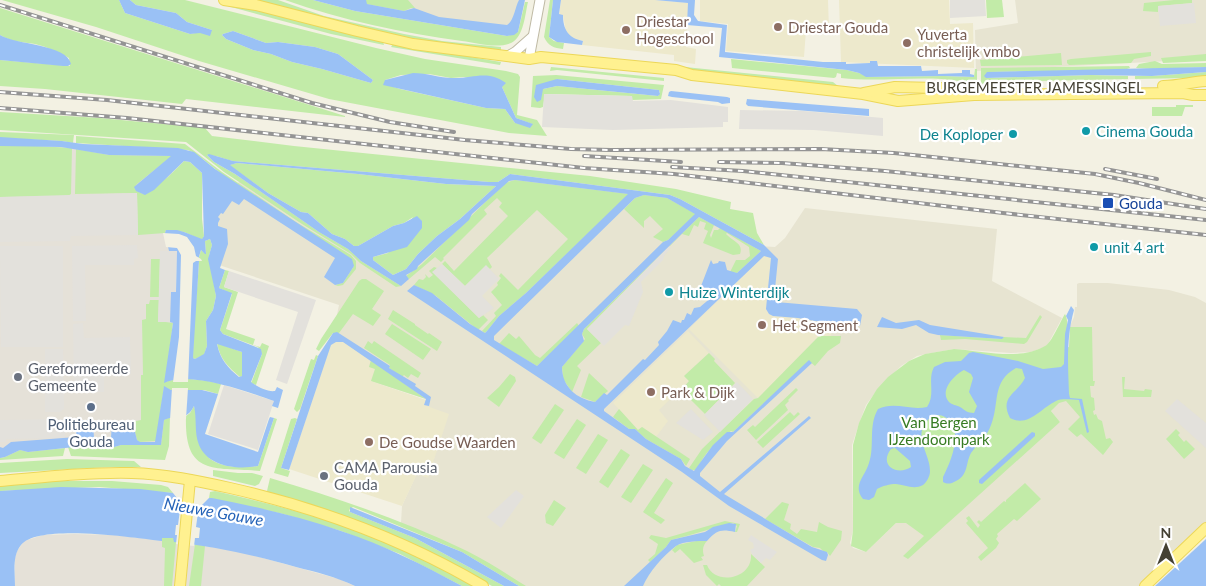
<svg xmlns="http://www.w3.org/2000/svg" width="1206" height="586" font-family="Lato,sans-serif">
<style>
.residential{fill:#e7e4d1}
.industrial{fill:#e5e1d8}
.education{fill:#ede9cc}
.green{fill:#c2eba8;fill-rule:evenodd}
.parking{fill:#e3e1dc}
.water{fill:#9ac1f5;fill-rule:evenodd}
.pier{fill:#f3f1e3}
.lines{fill:none;stroke-linecap:round;stroke-linejoin:round}
.minor-casing{stroke:#bfbaa5;stroke-width:11}
.major-casing{stroke:#ecd758;stroke-width:12}
.minor{stroke:#fff;stroke-width:9}
.major{stroke:#fff190;stroke-width:10}
.rail-casing{stroke:#949494;stroke-width:4}
.rail{stroke:#fff;stroke-width:2;stroke-dasharray:5.5;stroke-linecap:butt}
.education-dot{fill:#8d6e63;stroke:#fff;stroke-width:2}
.culture-dot{fill:#0f9aa8;stroke:#fff;stroke-width:2}
.transit-dot{fill:#1a4fb4;stroke:#fff;stroke-width:2}
.worship-dot{fill:#6b7280;stroke:#fff;stroke-width:2}
.service-dot{fill:#5c6f8a;stroke:#fff;stroke-width:2}
.labels{text-anchor:middle;dominant-baseline:central;stroke-width:4.5;stroke-linejoin:round;paint-order:stroke}
.education-label{font-size:15px;fill:#785e54;stroke:#fff;text-anchor:start}
.street-label{font-size:15px;fill:#454133;stroke:#fff}
.culture-label{font-size:15px;fill:#0d838f;stroke:#fff;text-anchor:start}
.transit-label{font-size:15px;fill:#164399;stroke:#fff;text-anchor:start}
.worship-label{font-size:15px;fill:#5b616d;stroke:#fff;text-anchor:start}
.park-label{font-size:15px;fill:#367b22;stroke:#fff}
.service-label{font-size:15px;fill:#4e5e75;stroke:#fff}
.water-label{font-size:16px;font-style:italic;fill:#2563b8;stroke:#fff}
</style>
<rect width="100%" height="100%" fill="#f3f1e3"/>
<g class="residential">
<path d="M332,0h188l-4,33z"/>
<path d="M1015,0h191v59l-230,12 -1,-41 43,-7z"/>
<path d="M510,176l158,20 90,50 17,1 10,-9 20,-30 192,21 -5,52 70,37 -15,28 -16,6 -20,1 -57,-4 -28,5 -9,2 -16,10 -24,24 -11,15 -7,19 -7,21 1,85 -3,13 3,5 13,4 30,-29h10l154,-101 -9,-11 6,-8 14,-5 -1,-72 4,-9 1,-10h2v-23l2,-1h29l61,7 26,7 11,6v231l-56,52h-626l-74,-41 -49,-22 1,-17 15,-33 11,4 -4,-72 2,-6 -55,-18 -2,-14 -38,-23 8,-39 -126,-42 -2,-38 31,-48 155,102z"/>
</g>
<g class="industrial">
<path d="M0,146l61,1 111,9v218l-5,72 -99,1 -68,11z"/>
<path d="M74,534l41,1 119,15 105,29 16,7h-340v-28l2,-7 7,-10 19,-6z"/>
</g>
<g class="education">
<path d="M561,0h94l34,3 -3,44 10,2 -1,15 -21,-3v-6l-92,-10 1,-4 -11,-3 -6,-6 -3,-17h-4z"/>
<path d="M700,0h128l1,31 -23,-1 -2,27 -78,-6 2,-27 -28,-3z"/>
<path d="M839,0h110l1,24 23,-1 1,45 -133,-6z"/>
<path d="M764,256l7,2 -5,51 3,4 4,3 25,2 34,6 -1,12 -13,1 -60,61 -69,-69z"/>
<path d="M688,331l21,22 -25,23 5,5 -30,29 9,11 -12,16 -14,-10 -4,3 -25,-27z"/>
<path d="M336,341l7,1 28,18 -2,7 6,2 -4,12 55,19 -2,5 25,9 -21,64 -11,-4 -15,32 -113,-37 19,-57 -9,-3 32,-65z"/>
</g>
<g class="green">
<path d="M2,0h117l6,13 65,21 22,-4 -25,-8 -11,-9 -40,-8 -6,-5h55l191,48 49,11 81,12 12,3 2,3 -3,38 20,5 10,16 -38,-3 -180,-34 -130,-38 -103,-34zM233,31l33,12 12,-1 37,5 23,7 35,26 -2,3 -49,-14 -30,-7 -21,-8 -18,-4 -27,-11 -4,-4 1,-1zM429,74l22,4 13,-1 38,10 14,31 16,6 -17,-1 -10,-14 -19,-1 -86,-19 -9,-3 -6,-6 16,-5z"/>
<path d="M254,0h24l46,16 80,18 38,7 59,6v3l-65,-8 -57,-9z"/>
<path d="M285,0h28l42,11 152,25 11,-4 7,-30h3c-3,12 -4,35 -17,41 -15,6 -34,0 -49,-2 -60,-8 -120,-21 -177,-41z"/>
<path d="M366,0h42l7,8h-4l-7,3 -38,-7z"/>
<path d="M550,0h3l-4,37 5,4 10,2 -1,6c-9,-1 -15,-3 -19,-12z"/>
<path d="M986,0h16l2,17 -17,1z"/>
<path d="M1174,0h18v3l-34,3v6l-15,-1 1,-8z"/>
<path d="M230,5h5l148,37 1,3 -53,-11 -100,-27z"/>
<path d="M0,8l345,108v1l-159,-18 -4,5 -137,-15 -45,-3v-26l70,6 -1,-8c-10,-6 -22,-11 -34,-14 -12,-2 -24,-2 -35,-9z"/>
<path d="M393,44l108,18 -1,3 -109,-18z"/>
<path d="M1151,52v4l-17,3 -3,4 -62,2 -2,-2v-3l4,-1z"/>
<path d="M1061,53l1,12 -81,1 -1,-6z"/>
<path d="M1206,54v7l-43,2 -2,-5z"/>
<path d="M731,59l116,11 12,3 9,4 76,-1 30,1 1,-8h2v13c-12,0 -23,-2 -35,-3 -34,-2 -67,3 -101,-1v-4l-4,-1 -1,4 -2,1 -102,-10z"/>
<path d="M1155,61l7,3 44,-1v4l-53,2 -17,-1 3,-4z"/>
<path d="M1129,66l1,2 -6,2 -136,2 -2,6 105,-3 37,1v3l-135,3 -12,2v-16z"/>
<path d="M551,67l113,11v3l-107,-11 -7,1z"/>
<path d="M685,67l148,15 5,4 -152,-16z"/>
<path d="M1206,72v4l-17,2 -54,1v-3h17z"/>
<path d="M556,75l108,10 -3,14 -29,1v-4l-87,-2 -2,13 -3,1 -9,-1 2,-31zM557,79l102,11 1,3 -2,3 -101,-10 -14,3z"/>
<path d="M1176,105h17v2h-8l-3,9h-30v-9h24z"/>
<path d="M0,112l100,6 105,10 7,8 82,10 296,30 86,13 55,13 -1,7 23,4 4,20 7,12 -84,-46 -10,-4 -160,-21 -12,8h-9l-256,-21c-9,-2 -17,-6 -26,-6l7,7 21,12 84,58 29,17 13,12 40,25 -5,1 -36,-24 -9,-9 -49,-30 -78,-52 -38,-30 -186,-12z"/>
<path d="M0,132l74,3 -1,8 -11,-2 -62,-3z"/>
<path d="M76,136l109,8 37,28 74,50 55,33 5,6v8l-13,16 -5,1 -3,-1 8,-2 11,-17c-41,-30 -83,-59 -126,-87 -11,-8 -28,-24 -40,-29l-112,-7z"/>
<path d="M20,145l52,3 -1,46 -3,2 -68,1v-51z"/>
<path d="M76,149l33,6 63,1 -35,28 -2,3 2,4 6,3 25,-17 16,-16 6,1 12,11v46l2,17 -2,4 -18,-8 -18,-2 -1,3 -27,2 -1,-42 -62,1z"/>
<path d="M237,163l121,11 88,10 50,2 -36,33 -23,17 -19,18 -12,15 -13,6 -20,-15v-3l15,-4 25,-36 -9,6 -11,3 -35,20h-4l-9,-7 -13,-5 -24,-21 -7,-1 -33,-19 -39,-28z"/>
<path d="M515,180l114,14 -103,99 -27,23 -12,15 -2,2 -3,-2 14,-15 -2,-3 8,-8 -11,-13 7,-7 -1,-2 4,-5 -2,-2 2,-3 17,17 50,-51 -31,-29 -50,48 5,9 -2,2 -4,-3 -21,20 -23,-22 3,-3 9,10 54,-55 -9,-9 3,-4 -5,-5 -13,12 3,4 -44,44 1,1 -3,3 -6,-5 -26,22 -3,-3 16,-12 83,-81z"/>
<path d="M644,195l23,3 29,16 -28,26 -5,2 -10,-5 10,-8 -13,-13 -6,5v7l-20,-19 11,-11z"/>
<path d="M699,217l15,8 -4,10 1,3 3,-8h4l2,-2 41,23 -24,22 -7,-1 6,-12h9l5,-4 -1,-9 -22,-14 -1,1c6,7 18,9 14,20l-7,1 -30,-12 5,-12 -4,-2 2,-6 -6,-2 -2,6 -4,-2 -5,11 -7,-2 -95,95 14,14 -24,23 4,4 -9,22 -9,-13 -1,-12 23,-28 -3,-5 2,-5z"/>
<path d="M210,239l2,6 -3,11 7,40 -3,14 -7,11 1,25 -3,9 -9,4 -2,-1c0,-32 4,-64 6,-96l-1,-1 3,-11 5,4 -1,-13z"/>
<path d="M151,259h9l-1,38h-9z"/>
<path d="M434,267l3,1 -4,4 46,46 4,-3 5,5 -10,10 -42,-34 -22,-11 5,-6 4,1 3,-3 -1,-3 4,4 4,-3 -4,-4z"/>
<path d="M225,270l4,1 -5,16 14,5 -12,37 29,10 -2,6 7,2 2,-4 7,3 -13,39 -5,-2 1,-2 10,-27 -4,-7 -35,-13 -3,-4 12,-36 -13,-6z"/>
<path d="M362,279h4l18,12 -12,18 9,6 -8,11 -20,-12 -14,19h-6l-14,18 -3,-2 5,-10 38,-58z"/>
<path d="M150,300h9l-1,21 15,2 -8,59c14,-6 42,-2 56,2l-3,10 -14,-4h-33l-7,-3 -8,54 -17,1 -2,-2 -2,-8 -4,-1v-9l10,-2v-45h2l-1,-55 4,-1v-15h3z"/>
<path d="M393,310l22,14v1l13,9 1,-1 13,9 -5,9 -49,-32z"/>
<path d="M1065,314c5,9 0,22 0,34l4,-1 1,-20h22l1,54h2l-1,5h-4l1,11 3,1 1,12 -2,1 1,4 2,-1 2,5 4,2 4,18 4,-1 3,4 -10,13 -22,-21 -4,3 -9,-8 12,-12 -14,-16 -7,2 -8,8 9,11 -152,137 -5,-3 21,-20 -18,-13h-10l-30,29 -15,-6 2,-16v-85l6,-22 8,-18 10,-16 11,-12 21,-16 16,-7 29,-5c30,2 65,12 91,-3 6,-2 16,-26 20,-32z"/>
<path d="M1040,315l2,2 -15,25 -3,2 -59,-5 -24,1 -1,-5 61,4 3,-2 22,1z"/>
<path d="M577,323l2,3 -42,40 -38,-22 10,-11 7,6 3,-3 16,19 5,3z"/>
<path d="M392,324l39,25 -8,11 -38,-26z"/>
<path d="M822,336h19l-1,7 -12,8 -13,15 -6,-5 -76,71 -2,-1c-14,10 -28,23 -34,39h-6l-2,-2 13,-19 52,-50 4,-1 60,-61z"/>
<path d="M368,341l4,3 2,-3 47,32 -3,5 -7,-4 -3,4 -4,-3 -2,2 -13,-9 1,-3 -26,-17z"/>
<path d="M217,343l25,9v24l-2,1c-12,-10 -20,-18 -23,-34z"/>
<path d="M709,353l6,6 -1,2 21,22 -30,31 -22,-22 4,-4 -2,-2 4,-5 -5,-5z"/>
<path d="M316,355l2,1 -18,53 -3,3 -3,-3 17,-50 3,1z"/>
<path d="M371,360l55,39 -55,-18 4,-12 -6,-2z"/>
<path d="M589,373l19,18 -13,11 -14,-5z"/>
<path d="M510,374l5,3 1,4 -17,26 -12,-9 12,-11z"/>
<path d="M1122,377h3l-1,12 20,2 1,-2 7,1 -1,7h-28z"/>
<path d="M796,388l2,2 -10,10 1,1 -4,4 3,5 -32,30 -9,-10 6,-5 2,2z"/>
<path d="M555,404l9,6 -23,34 -9,-6z"/>
<path d="M194,406l15,52c14,11 33,9 49,8l16,-48 3,1 -17,52c-46,-4 -76,6 -74,-55l4,-3z"/>
<path d="M619,409l19,21 4,-3 48,32 -4,7 -5,-7 -35,-20 -11,-10h-6l-16,-12z"/>
<path d="M790,412l4,4 4,-4 2,2 -37,34 -6,-6z"/>
<path d="M170,417l-1,29 -4,14 -94,-4 -3,-9 26,-2 17,3 10,-3h40l3,-25z"/>
<path d="M295,418l2,1 -16,49 9,3 -2,6 -14,-4 17,-54z"/>
<path d="M577,419l9,6 -22,34 -10,-6z"/>
<path d="M1176,429l4,4 -2,2 6,7 2,-2 9,9 -11,10 -18,-20z"/>
<path d="M598,434l10,6 -22,34 -10,-6z"/>
<path d="M65,448l-2,8 -63,4v-2l5,-1 15,-7 8,2z"/>
<path d="M621,449l9,6 -22,33 -9,-6z"/>
<path d="M67,459l67,2 7,6h-29l-112,6v-10z"/>
<path d="M643,464l10,6 -22,33 -10,-6z"/>
<path d="M213,470l25,3h14l11,3 -4,8 -4,2 -42,-10z"/>
<path d="M270,478c67,20 133,42 197,73 20,10 40,23 59,35h-7l-57,-34 -109,-45 -4,3 1,2 65,26 89,48h-12l-64,-34 -98,-39 -61,-20 -2,-2z"/>
<path d="M666,478l7,5 -19,30 11,7 -4,4 -18,-12z"/>
<path d="M41,481h71l49,4 7,2 5,6 -74,-6 -99,4v-7z"/>
<path d="M1025,483l16,16 -24,22 -3,-2 -17,15 1,2 -2,3 3,4 -3,5 -15,13 -3,-4 10,-9 -22,-25 2,-2 -2,-3 3,-2 9,12 2,-3 -3,-3 2,-2 2,2 23,-21 2,1v-2z"/>
<path d="M215,491c62,14 124,30 183,56 26,11 52,26 78,39h-14l-62,-32 -59,-23 -58,-17 -74,-16 1,-6z"/>
<path d="M554,500l12,8 -13,18 -7,-3 -1,-8z"/>
<path d="M782,502l7,2 -5,16 7,4 -1,5 7,5 4,-5 16,3 2,-10 9,5 14,4 -1,9 -11,16 -3,-4h-3l-4,-4 -7,-1 -48,-28z"/>
<path d="M725,521l15,3 -3,8h-2l2,-6 -4,-3c-21,5 -41,12 -62,17l-5,7 -16,15 -2,-2 7,-6 3,-10 -9,-6 2,-3 15,3z"/>
<path d="M162,538h11l3,4 -4,44h-8l1,-38 -3,-1z"/>
<path d="M696,541h11c-4,4 -5,9 -3,15l-3,1 2,3 -9,3 -14,-14 -5,4 -3,-3 5,-5z"/>
<path d="M195,544l10,2 -4,40h-12z"/>
<path d="M751,554l14,13 -18,19h-26l-2,-2 -2,2 -11,-11 -3,-10h4c8,21 46,14 44,-11z"/>
</g>
<g class="parking">
<path d="M950,0h35l1,16 -36,2z"/>
<path d="M1194,3l2,20 -36,3 -2,-20z"/>
<path d="M544,94l88,2 1,5 38,-1 57,7v15h-5v5l-110,3 -71,-3z"/>
<path d="M740,110l64,1 79,7v18l-69,-6 -75,-1z"/>
<path d="M137,193l1,42 -67,1 -1,5 -70,1v-45z"/>
<path d="M137,245l1,13 -4,1v6h-49l1,56h-13l-1,-75z"/>
<path d="M0,246h63v101h-62z"/>
<path d="M669,246l2,1 -7,9 -1,4 -22,22 2,10 -14,34 -4,-1 -21,21 -17,-17z"/>
<path d="M160,251h17l-1,41 -5,1 -1,29h-12z"/>
<path d="M442,264l23,22 21,-21 13,14 -17,17 12,12 -15,10 -47,-46z"/>
<path d="M229,271l87,29 -29,84 -11,-4 22,-68 -74,-25z"/>
<path d="M83,323l1,15 46,-1 1,37 -27,1v17h-30l-1,-68z"/>
<path d="M45,349h18l1,60 -4,3h-15z"/>
<path d="M737,382l16,17 -33,33 -16,-17z"/>
<path d="M224,385l50,16 -16,49 -50,-16z"/>
<path d="M1177,399l29,24v25l-41,-37z"/>
<path d="M691,409l22,23 -10,8 -27,-17z"/>
<path d="M65,419v19l-59,1v3h-6v-22z"/>
<path d="M516,490l8,6 -23,32 -14,-11z"/>
<path d="M751,535l26,17 -7,8 -4,-2 -5,5 -9,-9 -2,-4 4,-2 -1,-5 -5,-3z"/>
</g>
<g class="water">
<path d="M119,0h11l6,5 40,8 11,9 25,8 -2,6 -10,-3 -10,1 -65,-21z"/>
<path d="M313,0h53l1,4 37,7 10,-3 25,9 68,8c7,-4 8,-18 12,-25h6l-7,32 -4,3 -7,1 -152,-25z"/>
<path d="M553,0h8l-2,14 4,1c0,14 5,23 20,26l-1,4 -25,-3 -8,-5z"/>
<path d="M655,0h40l-1,15 4,6 29,4 -2,27 98,10h23v2l24,-1v-2h7l1,5h43l1,5 16,-1v4l24,-1v-3h8v4l4,1v2l-30,-1 -78,1 -7,-4 -12,-3 -128,-13 3,-29 -35,-3 1,-22z"/>
<path d="M233,31l33,12 12,-1 37,5 23,7 35,26 -2,3 -49,-14 -30,-7 -21,-8 -18,-4 -27,-11 -4,-4 1,-1z"/>
<path d="M0,35c16,10 67,9 71,29l-3,2h-5l-63,-6z"/>
<path d="M1206,67v5l-54,4 -61,-1 -105,3 -2,-2 3,-4z"/>
<path d="M413,73c14,0 27,5 39,5 21,1 34,-9 54,5l-4,4 14,31 17,6 -3,4 -15,-5 -10,-14 -19,-1 -103,-23 2,-5z"/>
<path d="M557,79l102,11 1,4 -2,2 -101,-10 -14,3 -2,11 -4,2 -3,-5 2,-12z"/>
<path d="M671,91l56,6 3,1v5l-8,1 -4,-2 -46,-5 -4,-1 1,-4z"/>
<path d="M747,99l122,10v7l-121,-10 -2,-2z"/>
<path d="M0,137l62,4 21,3 95,4 16,4 21,17 137,90 2,7 -11,17 -8,2 -11,-8 11,-19 -91,-59 -5,6 -7,-4 -9,13 -2,-1 -3,4 2,2 -2,4v3l9,3 1,15 -8,24 5,2 -6,18 13,5 -12,37 3,4 38,15 1,5 -11,28c7,5 16,10 24,9l2,-4 6,3 -5,18 -6,-2 2,-5c-26,-9 -85,-31 -110,-18l9,-60 -3,-1 1,-30h5l1,-41h-8l-4,-18 1,-3h11l7,2 18,7 2,-3 -2,-63 -12,-11 -6,-1 -30,29 -9,5 -9,-4 -2,-4 37,-31 -62,-1 -48,-8 -61,-1zM210,239l2,6 -4,14 8,37 -3,14 -7,11 1,25 -3,8 -9,5 -2,-1 6,-97 -1,-1 3,-10 4,4h1l-1,-13zM217,344l25,8v24l-3,1c-11,-9 -19,-18 -22,-33z"/>
<path d="M209,154l24,7 256,21h9l12,-8 160,21 10,4 84,46 14,14 -4,40 2,3 81,7 5,6 -2,11 -28,-2 -34,-6 -25,-2 -4,-2 -3,-5 5,-51 -7,-2 -160,153v2l25,18h6l11,10 35,20 4,7 9,5 19,-26 14,-13h6l76,-72 3,3 -85,78 -27,32v3l20,16 89,-76 2,2 -87,76 88,53 15,5 1,3 -2,6 -4,-1 -93,-54 -47,-34 -275,-181 7,-6 18,8 38,31 15,9 2,-2 12,-15 27,-23 102,-99 -113,-14 -6,1 -37,33 -3,6 -51,46 -1,3 -11,6 3,4 -8,7 -40,-25 -13,-12 -29,-17 -84,-58 -21,-12 -7,-7zM237,163l121,11 88,10 50,2 -36,33 -23,17 -19,18 -12,15 -13,6 -20,-15v-3l34,-10 15,-19v-7l-5,-5 -13,7 -11,3 -35,20h-4l-9,-7 -13,-5 -24,-21 -7,-1 -33,-19 -38,-28zM644,195l23,3 28,16 -27,26 -5,2 -126,124 -43,-26v-4l141,-138zM699,217l62,34 -24,22 -10,-3 -2,-8 -6,-1 -1,2 -5,1 -2,-4 -10,26 1,3 8,2 3,5 -13,11 -6,1 -3,7 -4,-2 -3,7h-2l-1,3 -8,-3 -6,11 -9,11 1,3 -14,15 -2,-1 -36,36 -3,-2 -9,9c-18,-3 -33,-15 -33,-35l22,-26 -2,-7 2,-5z"/>
<path d="M1071,306l3,4c-8,28 -6,55 -5,84l1,4 12,1 7,33 -2,1 -8,-33c-6,0 -17,-2 -23,1 -15,7 -28,27 -46,17 -11,-22 7,-24 15,-40l-3,-9 -6,-1c-25,14 -16,35 -25,57 -4,12 -13,18 -20,28 -6,11 -2,23 -17,29 -4,2 -7,2 -11,0v-5c8,-16 17,-38 9,-55 -6,-5 -13,-10 -21,-5 -21,18 -1,35 -1,54 0,5 -3,11 -7,14 -9,5 -18,0 -27,-1 -6,0 -14,2 -19,5l-3,8 -5,3 -6,-1c-11,-14 2,-22 6,-36 6,-17 -1,-37 9,-54 17,-8 32,2 49,-2 9,-13 0,-27 7,-40l11,-5 16,-1 8,-8 4,-1 45,9 25,8 18,-2 3,-3 1,-30 3,-14 -2,-4zM964,370l7,4 2,4 -4,14 8,14 -3,7c-7,0 -9,-3 -14,-6 -4,-2 -8,-2 -11,-5 -10,-11 5,-27 15,-32zM895,448l15,13 1,6c-13,9 -33,-1 -20,-18z"/>
<path d="M882,317l14,6 23,-3 11,5 74,12 -2,2 -64,-4 -9,-2 -13,-8 -14,4 -25,-2z"/>
<path d="M337,332l53,34 -1,2 27,16 -1,2 16,11 -2,9 -5,-1 2,-6 -83,-57h-7l-5,3 -42,125 -8,-2 37,-112 15,-23z"/>
<path d="M164,386l7,4h31l16,4 -13,40 53,18 11,-33 1,-2 4,1 -16,48c-20,4 -50,1 -59,-21 -5,-12 -2,-27 -5,-39 -8,16 -16,8 -30,14l-3,25h-40l-10,3 -18,-3 -65,7 -8,-2 -15,7 -5,1v-11l3,1 8,-6 65,-5 1,-17h16l1,19 17,-1 1,-16h19v8l4,2 2,8 3,2h15z"/>
<path d="M1032,432l3,1v3l-53,48 -3,-1v-3z"/>
<path d="M61,487l79,2 33,4 8,10 20,3 8,-8h3c44,9 87,18 129,33 43,14 82,34 121,55h-107c-19,-9 -39,-14 -59,-19 -41,-12 -80,-20 -122,-25l-1,-4h-11v3c-26,-3 -124,-18 -141,4 -9,11 -6,27 -6,41h-15v-95z"/>
<path d="M350,507l112,45 57,34h-15l-89,-48 -65,-26z"/>
<path d="M729,523l7,1 -1,8c-14,-3 -18,-2 -28,9 -9,0 -23,0 -31,5 -13,10 -27,26 -33,40h-19l42,-39 5,-7 34,-8 8,-5z"/>
<path d="M1206,539v47h-51z"/>
</g>
<g class="pier">
<path d="M163,233l16,1 8,3 7,10 2,9 5,3 1,2h-6l-3,2 -5,119h-15l6,-45 2,-82 -4,-7 -11,-1z"/>
<path d="M172,388h16l-2,31 -16,1z"/>
<path d="M181,502l18,3 -3,22 4,1 -1,10h-4l-1,8 -18,-2 1,-9h-2l1,-10h2z"/>
</g>
<g class="lines">
<defs>
<g id="minor">
<path d="M508,56l7,-4 17,-15"/>
<path d="M529,59l11,-59"/>
</g>
<g id="major">
<path d="M224,0l32,5 101,26 56,13 116,15 12,-2 135,13 16,5 171,19 35,7 76,-6 209,-2 10,2h13"/>
<path d="M1163,86c15,0 28,-4 43,-5"/>
<path d="M864,93l31,-6 82,2"/>
<path d="M0,481c44,-4 88,-9 132,-8 33,1 66,8 98,15 88,20 175,52 253,98"/>
<path d="M180,586l10,-106"/>
<path d="M1145,586l61,-58"/>
</g>
</defs>
<use href="#minor" class="minor-casing"/>
<use href="#major" class="major-casing"/>
<use href="#minor" class="minor"/>
<use href="#major" class="major"/>
<defs>
<g id="rail">
<path d="M0,5l312,98 78,19 64,10"/>
<path d="M0,92l107,8 358,40 106,9 40,1 210,-1 73,4 201,21 44,9 67,17"/>
<path d="M0,108l127,10 457,50 90,6 329,39 203,22"/>
<path d="M584,156l97,6"/>
<path d="M719,162l63,1 103,8 229,24 92,14"/>
<path d="M672,167l71,4 463,49"/>
<path d="M1105,169l52,10"/>
</g>
</defs>
<use href="#rail" class="rail-casing"/>
<use href="#rail" class="rail"/>
</g>
<g class="education-dot">
<circle cx="778" cy="27" r="5"/>
<circle cx="626" cy="30" r="5"/>
<circle cx="907" cy="43" r="5"/>
<circle cx="762" cy="325" r="5"/>
<circle cx="651" cy="392" r="5"/>
<circle cx="369" cy="442" r="5"/>
</g>
<g class="culture-dot">
<circle cx="1086" cy="131" r="5"/>
<circle cx="1013" cy="134" r="5"/>
<circle cx="1094" cy="247" r="5"/>
<circle cx="669" cy="292" r="5"/>
</g>
<rect class="transit-dot" x="1102" y="197" width="12" height="12" rx="2.5"/>
<g class="worship-dot">
<circle cx="18" cy="377" r="5"/>
<circle cx="324" cy="476" r="5"/>
</g>
<circle class="service-dot" cx="91" cy="407" r="5"/>
<g class="labels">
<g class="education-label">
<text x="636" y="21">Driestar<tspan x="636" dy="17">Hogeschool</tspan></text>
<text x="788" y="27">Driestar Gouda</text>
<text x="917" y="34">Yuverta<tspan x="917" dy="17">christelijk vmbo</tspan></text>
<text x="772" y="325">Het Segment</text>
<text x="661" y="392">Park &amp; Dijk</text>
<text x="379" y="442">De Goudse Waarden</text>
</g>
<g class="street-label">
<text x="1035" y="87">BURGEMEESTER JAMESSINGEL</text>
</g>
<g class="culture-label">
<text x="1096" y="131">Cinema Gouda</text>
<text x="1003" y="134" text-anchor="end">De Koploper</text>
<text x="1104" y="247">unit 4 art</text>
<text x="679" y="292">Huize Winterdijk</text>
</g>
<g class="transit-label">
<text x="1119" y="203">Gouda</text>
</g>
<g class="worship-label">
<text x="28" y="368">Gereformeerde<tspan x="28" dy="17">Gemeente</tspan></text>
<text x="334" y="467">CAMA Parousia<tspan x="334" dy="17">Gouda</tspan></text>
</g>
<g class="park-label">
<text x="939" y="422">Van Bergen<tspan x="939" dy="17">IJzendoornpark</tspan></text>
</g>
<g class="service-label">
<text x="91" y="424">Politiebureau<tspan x="91" dy="17">Gouda</tspan></text>
</g>
<g class="water-label">
<text transform="translate(214 511) rotate(10)">Nieuwe Gouwe</text>
</g>
</g>
<g transform="translate(1166 546)" stroke="#ffffff" stroke-width="4" paint-order="stroke">
<path d="M0-4L9 19L0 12L-9 19Z" fill="#454133"/>
<text y="-8" font-size="14" font-weight="bold" text-anchor="middle" fill="#454133">N</text>
</g>
</svg>
